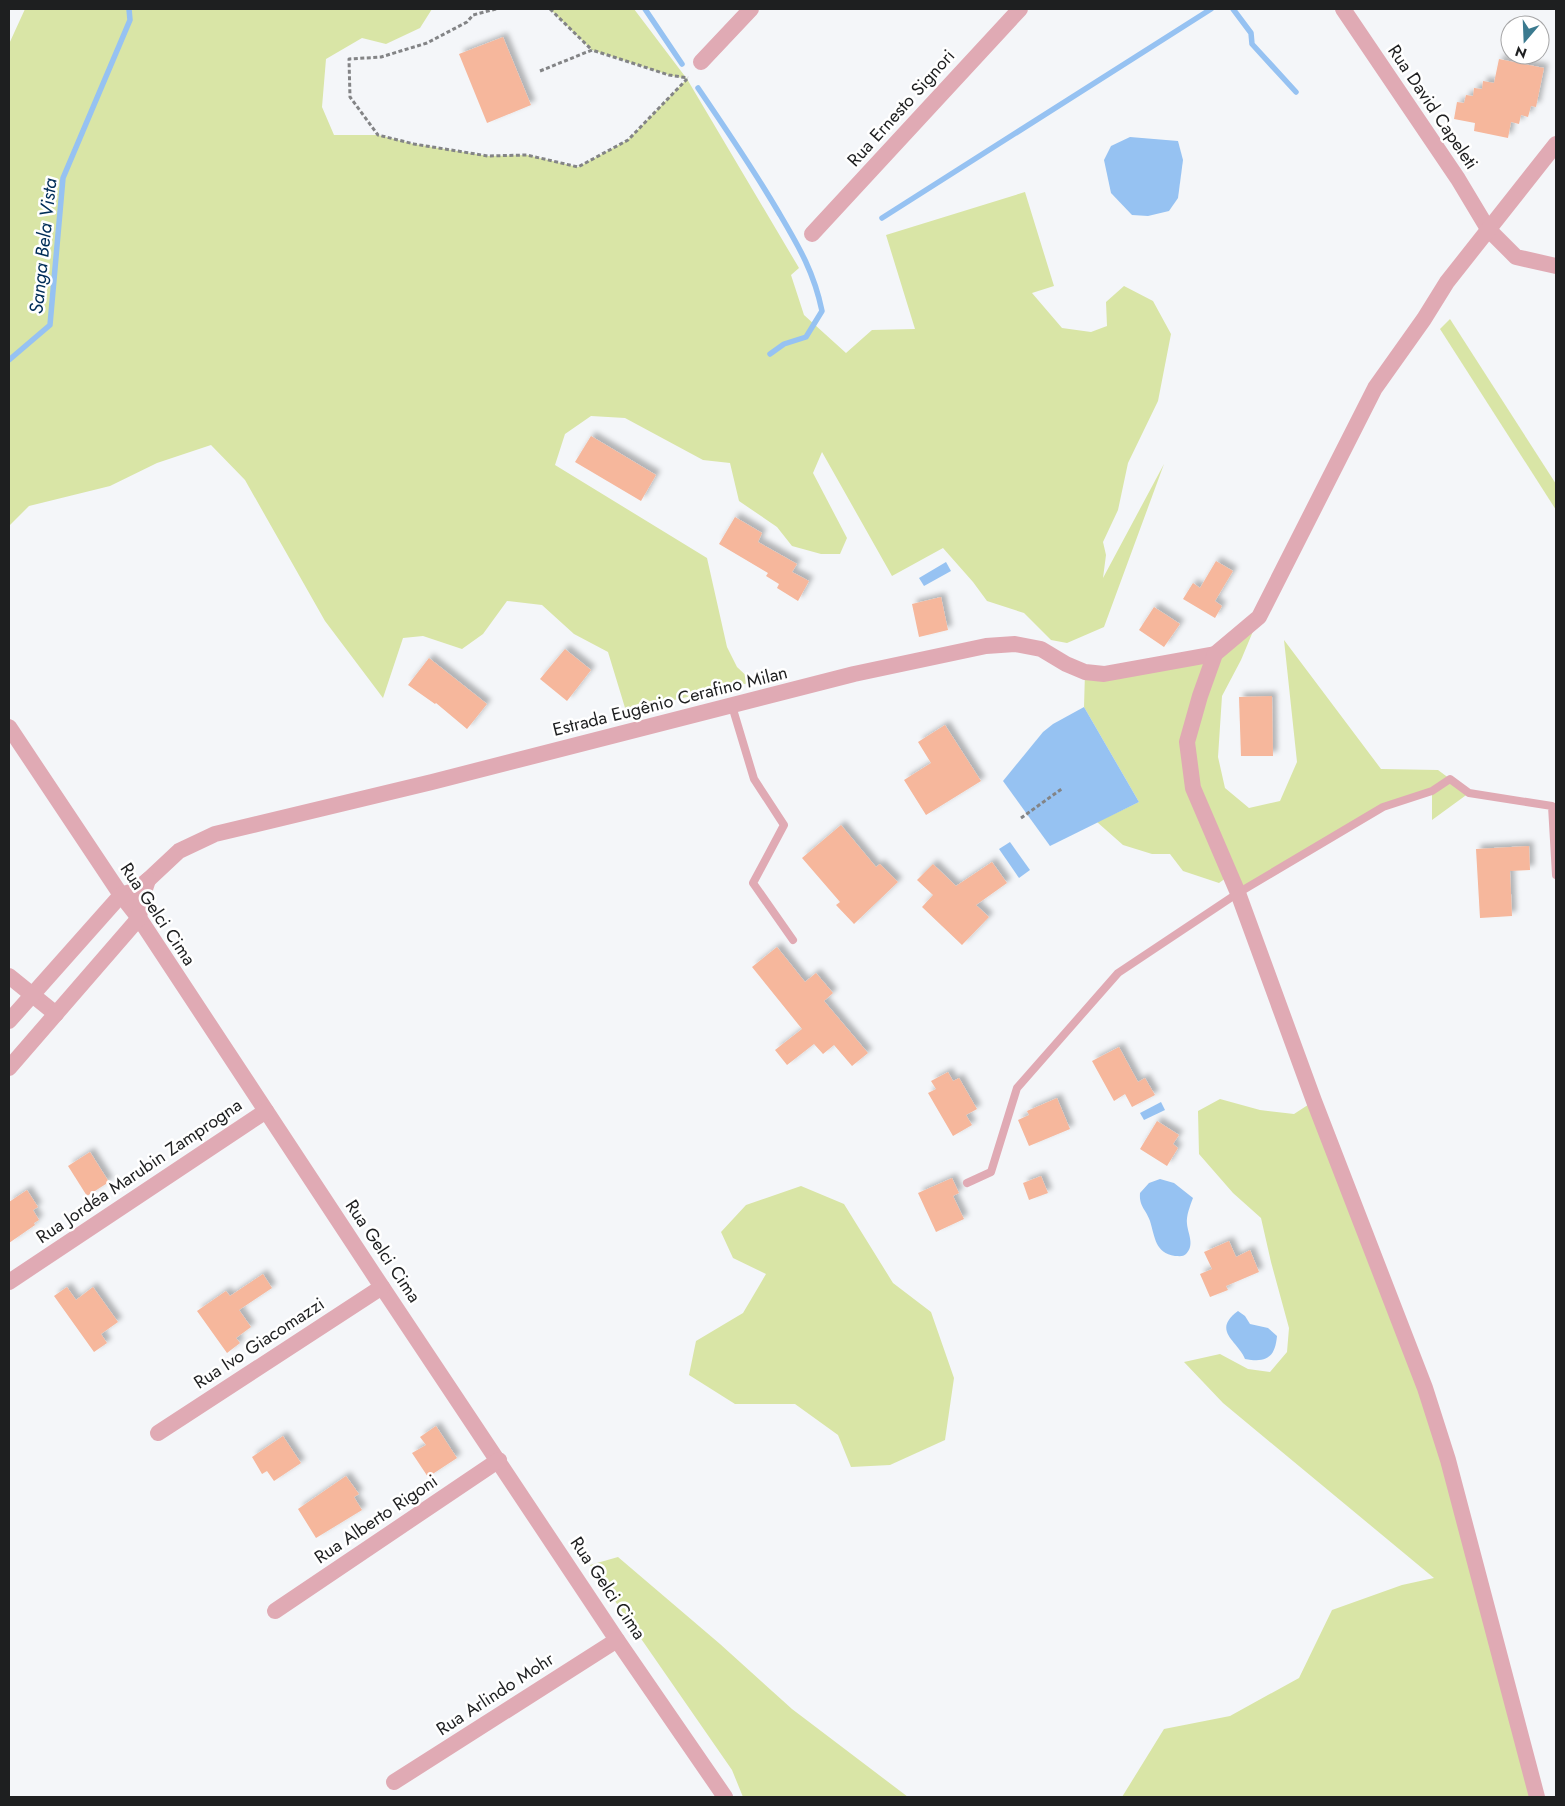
<svg xmlns="http://www.w3.org/2000/svg" width="1565" height="1806" font-family="Jost,sans-serif">
<style>
.green{fill:#d9e5a6}
.water{fill:#96c2f2}
.lines{fill:none;stroke-linecap:round;stroke-linejoin:round}
.stream{stroke:#96c2f2;stroke-width:5.5}
.building{fill:#f6b79c;filter:url(#shadow)}
.path{stroke:#838486;stroke-width:3;stroke-dasharray:4 2.5;stroke-linecap:butt}
.service{stroke:#e0aab4;stroke-width:8}
.minor{stroke:#e0aab4;stroke-width:16}
.labels{text-anchor:middle;dominant-baseline:central;stroke-width:5;stroke-linejoin:round;paint-order:stroke}
.street-label{font-size:18px;fill:#1e1f20;stroke:#fff}
.water-label{font-size:19px;font-style:italic;fill:#002d58;stroke:#fff}
</style>
<defs>
<filter id="shadow"><feDropShadow dx="4.5" dy="-4.5" stdDeviation="2.5" flood-color="#0004"/></filter>
</defs>
<rect width="100%" height="100%" fill="#f4f6f9"/>
<g class="green">
<path d="M25,9h407l-12,19 -34,16 -24,-6 -36,21 -4,48 12,28h44l36,9 74,12 39,-1 51,12 50,-27 59,-61 -18,-4 -77,-25 -42,-41h84l53,70 112,189 -8,7 13,40 42,38 26,-23 43,-1 -29,-94 139,-43 29,94 -22,7 30,35 29,4 16,-6 -1,-24 18,-16 29,15 18,33 -13,67 -30,62 -10,47 -15,32 3,13 -3,23 61,-114 -60,163 -37,16 -16,-3 -27,-27 -37,-12 -14,-19 -30,-34 -51,28 -70,-124 -9,21 34,65 -7,16h-19l-29,-8 -15,-19 -38,-26 -9,-38 -27,-3 -78,-42 -34,-2 -26,18 -10,31 152,93 20,89 10,20 16,15 -127,29 -18,-59 -34,-18 -32,-29 -35,-4 -24,33 -21,15 -39,-13 -20,2 -20,60 -58,-77 -80,-141 -34,-35 -54,18 -47,23 -81,20 -20,20v-482z"/>
<path d="M1450,319l106,165v26l-116,-181z"/>
<path d="M1259,617l-18,43 -19,36 -4,61 7,31 24,20 31,-7 17,-39 -13,-122 97,129 57,1 31,23 -37,27v-29l-49,16 -145,86 -8,-18 -11,8 -36,-12 -13,-17h-18l-29,-9 -26,-23 42,-20 -55,-95 1,-35 130,-18z"/>
<path d="M1220,1099l40,11 34,4 20,-13 111,287 112,409h-415l42,-68 66,-13 69,-38 33,-68 70,-25 32,-7 -211,-175 -39,-41 36,-8 28,15 22,3 17,-20 2,-24 -18,-66 -10,-44 -28,-25 -34,-39 -1,-43z"/>
<path d="M801,1186l43,18 49,79 38,29 23,66 -9,62 -55,25 -39,2 -13,-32 -43,-31h-60l-46,-29 7,-34 47,-28 23,-39 -33,-16 -12,-26 25,-27z"/>
<path d="M618,1557l102,87 72,65 116,88h-165l-11,-27 -142,-205z"/>
</g>
<g class="water">
<path d="M1130,137l48,4 5,19 -5,38 -9,13 -21,5 -16,-1 -21,-22 -7,-33 7,-14z"/>
<path d="M946,562l5,9 -27,15 -5,-8z"/>
<path d="M1084,707l55,95 -89,44 -47,-65 40,-49 10,-8z"/>
<path d="M1010,842l20,28 -11,8 -20,-29z"/>
<path d="M1161,1102l4,8 -21,10 -4,-7z"/>
<path d="M1160,1179l14,4 19,15c-3,8 -7,18 -6,26 1,10 8,21 -1,30 -3,3 -7,2 -11,2 -20,-3 -20,-19 -25,-35 -4,-12 -11,-14 -10,-28l9,-10z"/>
<path d="M1238,1311l7,5 5,8 18,4 9,8c-2,22 -11,27 -32,23 -7,-18 -34,-28 -7,-48z"/>
</g>
<g class="lines">
<g class="stream">
<path d="M645,9l37,55"/>
<path d="M1233,9l18,24 1,11 44,48"/>
<path d="M698,88c28,41 56,82 81,125 20,34 35,59 43,98l-16,26 -22,7 -14,10"/>
<path d="M882,218l329,-209"/>
<path d="M9,360l41,-35 13,-147 67,-158 -1,-11"/>
</g>
</g>
<g class="building">
<path d="M503,37l28,68 -44,18 -28,-69z"/>
<path d="M1499,59l45,9 -8,39 -5,-1 -3,11 -7,-2 -2,9 -8,-2 -3,16 -34,-7 1,-8 -21,-4 3,-17 7,1 2,-8 7,1 1,-8 8,1 1,-8 11,2z"/>
<path d="M591,436l65,39 -15,26 -66,-39z"/>
<path d="M735,517l27,16 -4,9 39,22 -5,8 17,9 -11,20 -21,-13 2,-4 -13,-8 2,-3 -49,-29z"/>
<path d="M1216,561l17,10 -18,30 7,5 -7,12 -32,-19 10,-16 7,5z"/>
<path d="M941,597l7,33 -29,7 -7,-33z"/>
<path d="M1154,607l26,17 -16,23 -25,-17z"/>
<path d="M565,649l26,21 -24,31 -27,-22z"/>
<path d="M429,658l58,46 -20,25 -31,-26 -1,1 -27,-19z"/>
<path d="M1272,696l1,60h-32l-2,-59z"/>
<path d="M945,725l36,56 -55,34 -22,-35 27,-17 -13,-21z"/>
<path d="M841,825l35,42 4,-3 18,18 -44,42 -18,-19 4,-3 -38,-44z"/>
<path d="M1529,846l1,24 -20,1 2,45 -32,2 -4,-69z"/>
<path d="M992,862l15,21 -31,22 13,12 -27,28 -40,-38 11,-12 -16,-15 16,-16 23,22z"/>
<path d="M777,947l28,35 11,-9 17,20 -9,8 44,52 -16,13 -18,-21 -11,9 -9,-10 -27,21 -12,-15 27,-21 -50,-62z"/>
<path d="M1119,1047l19,35 7,-4 10,17 -23,12 -7,-13 -11,7 -22,-40z"/>
<path d="M948,1072l5,9 6,-3 18,31 -11,6 6,10 -19,11 -25,-43 8,-4 -5,-8z"/>
<path d="M1057,1098l13,31 -41,17 -11,-26 11,-5 -2,-4z"/>
<path d="M1157,1121l22,14 -6,9 5,4 -11,18 -27,-17z"/>
<path d="M90,1152l19,30 -22,14 -19,-30z"/>
<path d="M1041,1176l7,17 -19,7 -6,-17z"/>
<path d="M952,1178l7,15 -6,3 11,23 -28,13 -18,-39z"/>
<path d="M27,1190l11,17 -5,3 6,10 -5,3 1,2 -26,18v-41z"/>
<path d="M1229,1241l7,16 14,-7 9,22 -33,14 2,4 -18,7 -10,-23 12,-5 -8,-17z"/>
<path d="M263,1274l9,14 -33,22 12,17 -15,11 4,5 -13,10 -30,-42 29,-20 4,5z"/>
<path d="M67,1287l9,13 17,-13 25,35 -17,12 6,9 -13,9 -40,-56z"/>
<path d="M436,1426l21,32 -29,19 -16,-24 14,-8 -6,-8z"/>
<path d="M283,1436l18,27 -27,18 -7,-10 -5,3 -10,-17z"/>
<path d="M346,1476l13,18 -5,3 8,13 -46,28 -18,-29z"/>
</g>
<g class="lines">
<g class="path">
<path d="M496,9l-23,6 -6,7 -40,21 -46,14 -32,2 1,38 28,38 36,9 74,12 39,-1 51,12 50,-27 59,-61"/>
<path d="M550,9l42,41"/>
<path d="M540,71l52,-21 77,25 19,3"/>
<path d="M1021,818l42,-30"/>
</g>
<g class="service">
<path d="M732,706l22,73 30,46 -31,58 40,57"/>
<path d="M967,1183l24,-11 26,-84 101,-115 120,-80 145,-86 49,-16 18,-12 19,14 83,13 4,69"/>
</g>
<g class="minor">
<path d="M1343,9l115,170 30,50 28,28 40,9"/>
<path d="M701,62l50,-53"/>
<path d="M812,234l208,-225"/>
<path d="M9,727l112,168 18,23 243,369 235,353 108,157"/>
<path d="M9,976l47,38"/>
<path d="M9,1021l112,-126 13,-4 14,-11 31,-29 36,-17 217,-52 422,-108 132,-28 29,-2 26,5 25,15 19,8 19,2 111,-20"/>
<path d="M9,1068l130,-150 3,-20 6,-18"/>
<path d="M9,1282l257,-171"/>
<path d="M158,1433l224,-146"/>
<path d="M275,1611l224,-151"/>
<path d="M394,1782l223,-142"/>
<path d="M1537,1797l-89,-337 -23,-72 -111,-287 -76,-208 -45,-105 -6,-46 13,-46 15,-42 44,-37 116,-229 49,-69 23,-37 109,-138"/>
</g>
</g>
<g class="labels">
<g class="street-label">
<text transform="translate(1433 107) rotate(56)">Rua David Capeleti</text>
<text transform="translate(901 108) rotate(-48)">Rua Ernesto Signori</text>
<text transform="translate(670 701) rotate(-14)">Estrada Eugênio Cerafino Milan</text>
<text transform="translate(158 914) rotate(56)">Rua Gelci Cima</text>
<text transform="translate(139 1171) rotate(-34)">Rua Jordéa Marubin Zamprogna</text>
<text transform="translate(383 1251) rotate(56)">Rua Gelci Cima</text>
<text transform="translate(259 1343) rotate(-33)">Rua Ivo Giacomazzi</text>
<text transform="translate(376 1519) rotate(-34)">Rua Alberto Rigoni</text>
<text transform="translate(608 1588) rotate(56)">Rua Gelci Cima</text>
<text transform="translate(495 1694) rotate(-33)">Rua Arlindo Mohr</text>
</g>
<g class="water-label">
<text transform="translate(43 246) rotate(-84)">Sanga Bela Vista</text>
</g>
</g>
<rect width="1565" height="1806" fill="none" stroke="#1e1f20" stroke-width="20"/>
<g transform="translate(1525 40) rotate(199)"><circle r="24" fill="#ffffff" stroke="#a5a5a6"/>
<path d="M0-4L9 19L0 12L-9 19Z" fill="#3b7a8f"/>
<text y="-8" font-size="14" font-weight="bold" text-anchor="middle" fill="#1e1f20">N</text>
</g>
</svg>
